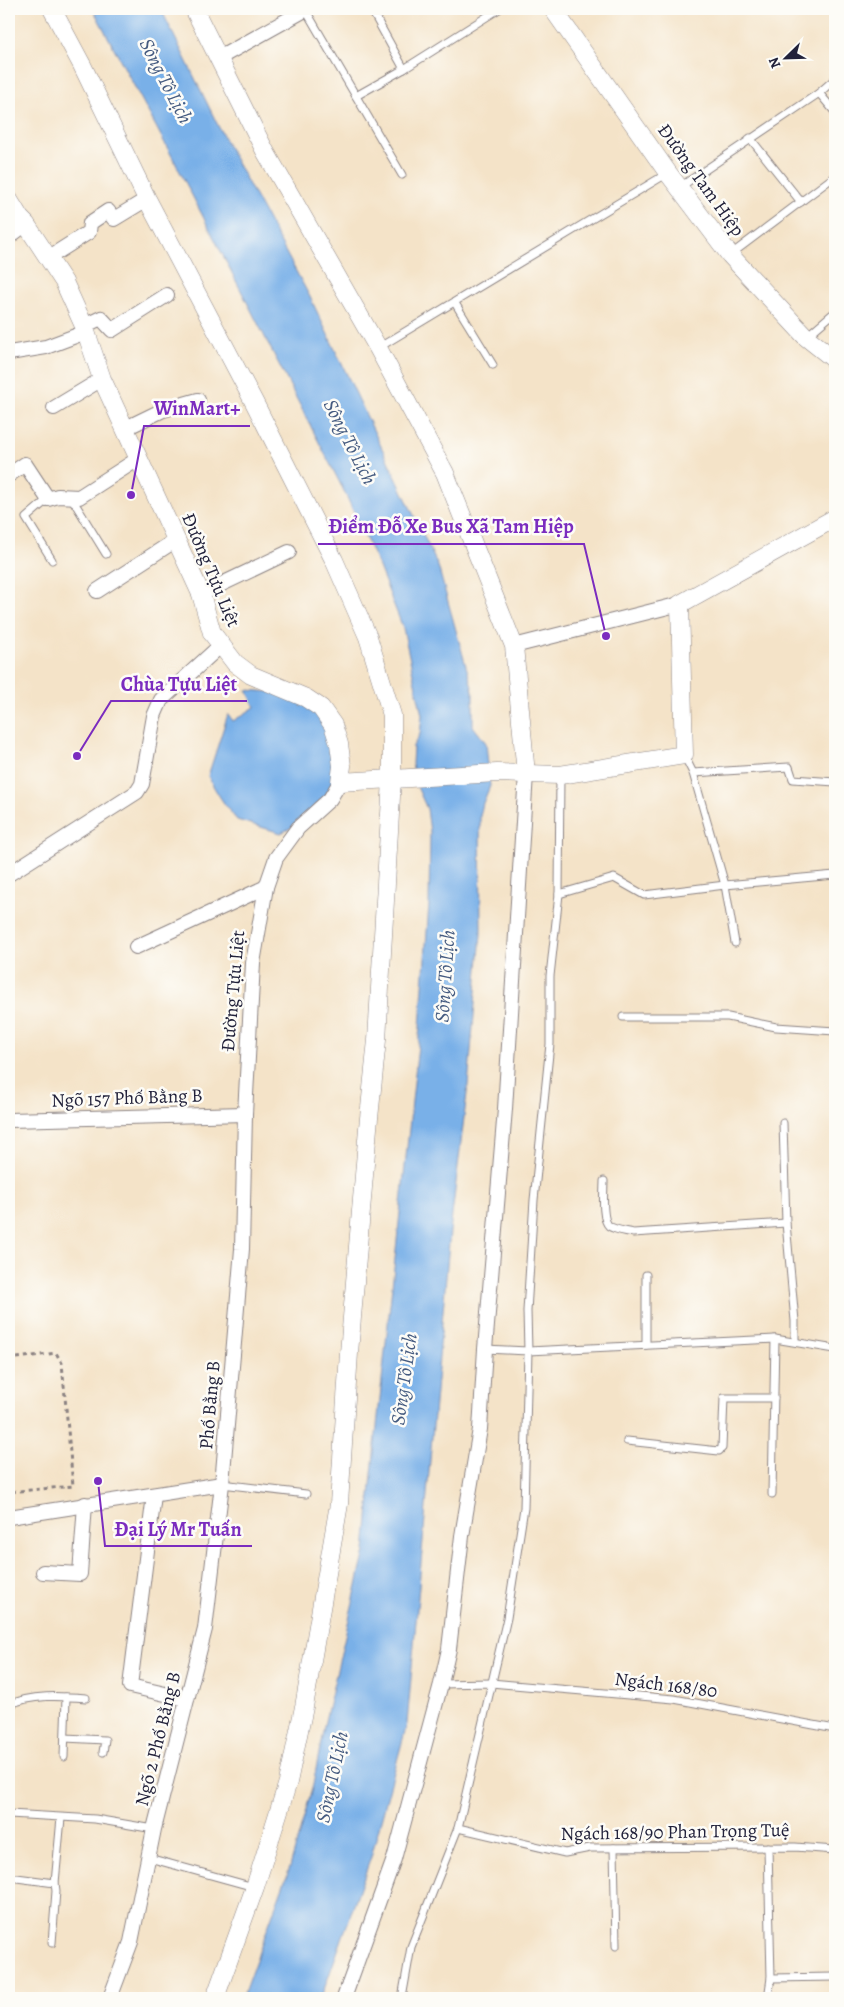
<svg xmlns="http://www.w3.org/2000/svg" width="844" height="2007" font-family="Alegreya,serif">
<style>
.water{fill:#79b0e8;stroke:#4e6992}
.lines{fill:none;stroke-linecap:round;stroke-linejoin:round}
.service-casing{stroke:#8b8282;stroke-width:9}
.minor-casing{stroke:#8b8282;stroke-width:16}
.tertiary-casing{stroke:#8b8282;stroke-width:19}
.path{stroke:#8b8282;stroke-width:3;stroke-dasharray:4 4;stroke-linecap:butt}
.service{stroke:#fff;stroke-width:7}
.minor{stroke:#fff;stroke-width:14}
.tertiary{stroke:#fff;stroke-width:18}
.labels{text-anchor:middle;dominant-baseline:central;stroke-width:5;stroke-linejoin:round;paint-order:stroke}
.street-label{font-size:19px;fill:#22223b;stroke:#fdfcf7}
.water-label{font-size:20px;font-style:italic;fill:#455b80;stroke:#fdfcf7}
.leader{fill:none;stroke:#7b2cbf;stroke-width:2}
.callout-dot{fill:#7b2cbf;stroke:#fdfcf7;stroke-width:2}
.callout-label{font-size:20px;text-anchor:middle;font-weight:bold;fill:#7b2cbf;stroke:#fdfcf7;stroke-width:5;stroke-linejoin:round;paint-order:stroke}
</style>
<rect width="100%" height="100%" fill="#fdfcf7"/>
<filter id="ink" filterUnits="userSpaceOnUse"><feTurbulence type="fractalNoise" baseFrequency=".02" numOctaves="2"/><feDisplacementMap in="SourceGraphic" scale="10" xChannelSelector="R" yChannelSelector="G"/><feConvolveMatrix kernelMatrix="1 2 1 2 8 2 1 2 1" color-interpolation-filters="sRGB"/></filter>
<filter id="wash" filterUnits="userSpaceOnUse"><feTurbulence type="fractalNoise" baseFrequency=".0096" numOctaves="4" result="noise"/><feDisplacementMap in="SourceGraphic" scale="20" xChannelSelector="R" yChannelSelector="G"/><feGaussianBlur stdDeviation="1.12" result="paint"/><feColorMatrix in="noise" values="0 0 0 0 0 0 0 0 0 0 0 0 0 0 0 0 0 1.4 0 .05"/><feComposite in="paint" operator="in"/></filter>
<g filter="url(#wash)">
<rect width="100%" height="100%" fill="#f4e3c8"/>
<g class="water">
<path d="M93,9h68l68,139 81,149 128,269 35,125v35l13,17 4,43 -7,17 -3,13 1,118 -13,151 -18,146 -43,493 -36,133 -50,141h-79l48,-131 23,-82 12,-64 40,-170 8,-88 47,-436 9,-123 1,-72 -3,-23 -9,-20 -6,-25 1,-18 7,-12 2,-19 -19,-87 -24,-61 -34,-74 -169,-329z"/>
<path d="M247,690l25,2 37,11 26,35 -1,43 -9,15 -29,29 -15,8 -44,-13c-12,-14 -21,-28 -29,-44l20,-62 5,7 22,-14z"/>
</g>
</g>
<g filter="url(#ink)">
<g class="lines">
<defs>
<g id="service">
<path d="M305,9l97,166"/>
<path d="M371,9l33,60"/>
<path d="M819,93l16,19"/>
<path d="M356,96l48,-27 95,-60"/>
<path d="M750,138l51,64"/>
<path d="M680,187l139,-94 16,-14"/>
<path d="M730,255l105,-79"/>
<path d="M455,303l38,62"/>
<path d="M807,336l28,-24"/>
<path d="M378,348l290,-175"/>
<path d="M71,497l35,57"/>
<path d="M48,499l-22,19 26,42"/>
<path d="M684,755l9,18 32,112 110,-10"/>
<path d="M693,773l96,-6 4,12 42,3"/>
<path d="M559,894l55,-16 30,17 81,-10 10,58"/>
<path d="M623,1017h105l48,10 59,4"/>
<path d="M783,1123l3,100 9,98v20"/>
<path d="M604,1181c0,10 -3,38 5,45 6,4 16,5 24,7l153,-10"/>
<path d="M646,1345v-70"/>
<path d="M485,1349l43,2 247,-12 60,10"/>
<path d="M627,1441l92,10 3,-3 2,-50h50"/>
<path d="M222,1484l84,10"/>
<path d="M772,1494l3,-155"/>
<path d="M441,1684l50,-1 183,16 161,30"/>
<path d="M9,1705c22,-11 52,-9 77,-7"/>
<path d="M65,1738l40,2 -2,12"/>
<path d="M64,1757l2,-60"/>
<path d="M9,1814l86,5 59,10"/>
<path d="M458,1828l107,25 25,-5 205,-1 40,3"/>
<path d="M768,1847l3,131 -3,20"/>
<path d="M614,1848l2,98"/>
<path d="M149,1858l105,29"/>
<path d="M9,1877l46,6"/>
<path d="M52,1943l4,-52 -1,-8 6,-65"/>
<path d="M771,1978l64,-1"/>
<path d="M402,1998l9,-51 47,-119 49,-210 17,-110 4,-157 -1,-40 7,-111 16,-156v-68l9,-82 1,-119"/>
</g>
<g id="minor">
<path d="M219,58l86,-48"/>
<path d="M9,237l17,-13"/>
<path d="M48,258l41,-26 1,-9 18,-12 6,8 33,-20"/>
<path d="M84,326l17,-8 11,12 55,-35"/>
<path d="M9,353l37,-6 40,-15"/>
<path d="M54,408l48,-29"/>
<path d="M126,428l37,-18 35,-10"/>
<path d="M9,475l16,-11 23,35 10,-3 21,1 59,-38"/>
<path d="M97,591l79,-51"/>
<path d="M201,594l88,-42"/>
<path d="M514,646l166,-42"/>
<path d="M9,874l128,-82 5,-8 12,-68 7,-16 59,-54"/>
<path d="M136,947l130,-60"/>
<path d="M9,1120l236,-6"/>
<path d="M154,1495l-24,191 57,13"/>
<path d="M9,1517l213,-33"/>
<path d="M43,1572l37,2 5,-70"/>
<path d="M110,1998l21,-56 23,-113 51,-200 17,-145 20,-235 3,-135 8,-151 13,-76 10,-29 22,-30 32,-29 10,-17"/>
<path d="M344,1998l50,-139 47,-175 8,-35 13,-113 18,-107 5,-80 20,-240 21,-335"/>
</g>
<g id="tertiary">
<path d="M52,9l30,56 65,134 107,203 80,158 34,77 24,78v64l-15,261 -9,88 -19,225 -10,151 -35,203 -16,75 -33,105 -40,111"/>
<path d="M194,9l71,142 113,197 67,125 69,173 12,128"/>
<path d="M553,9l115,164 62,82 76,82 29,23"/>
<path d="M9,200l11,18 6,6 38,58 20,44 18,53 99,215 11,39 23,30 16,12 55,23 15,10 12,17 6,19 3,22 -2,16 157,-9 63,2 124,-20 -4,-151 155,-86"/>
</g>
</defs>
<use href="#service" class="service-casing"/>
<use href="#minor" class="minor-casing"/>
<use href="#tertiary" class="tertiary-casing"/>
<path class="path" d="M9,1359l47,-6 6,10 11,123 -64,6"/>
<use href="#service" class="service"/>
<use href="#minor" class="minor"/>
<use href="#tertiary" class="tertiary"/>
</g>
</g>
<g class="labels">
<g class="street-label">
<text transform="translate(701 180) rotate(54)">Đường Tam Hiệp</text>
<text transform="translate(211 570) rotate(67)">Đường Tựu Liệt</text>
<text transform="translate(233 991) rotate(-85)">Đường Tựu Liệt</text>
<text transform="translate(127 1098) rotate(-2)">Ngõ 157 Phố Bằng B</text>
<text transform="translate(210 1405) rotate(-85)">Phố Bằng B</text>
<text transform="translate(666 1685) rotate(7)">Ngách 168/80</text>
<text transform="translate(158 1739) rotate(-76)">Ngõ 2 Phố Bằng B</text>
<text transform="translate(675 1832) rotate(-1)">Ngách 168/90 Phan Trọng Tuệ</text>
</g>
<g class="water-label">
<text transform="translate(166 81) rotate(63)">Sông Tô Lịch</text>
<text transform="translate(350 442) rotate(63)">Sông Tô Lịch</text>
<text transform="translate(445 976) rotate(-86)">Sông Tô Lịch</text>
<text transform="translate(404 1379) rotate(-82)">Sông Tô Lịch</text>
<text transform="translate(332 1777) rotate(-78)">Sông Tô Lịch</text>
</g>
</g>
<path class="leader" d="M131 495L144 426H250M606 636L584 544H318M77 756L111 701H247M98 1481L105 1546H252"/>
<g class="callout-dot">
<circle cx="131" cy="495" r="5"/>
<circle cx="606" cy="636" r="5"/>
<circle cx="77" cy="756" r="5"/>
<circle cx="98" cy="1481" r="5"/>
</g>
<g class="callout-label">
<text x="197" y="415">WinMart+</text>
<text x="451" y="533">Điểm Đỗ Xe Bus Xã Tam Hiệp</text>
<text x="179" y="691">Chùa Tựu Liệt</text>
<text x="178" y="1536">Đại Lý Mr Tuấn</text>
</g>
<rect width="844" height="2007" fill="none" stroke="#fdfcf7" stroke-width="30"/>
<g transform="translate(786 58) rotate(247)" stroke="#fdfcf7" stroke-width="4" paint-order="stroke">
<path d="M0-4L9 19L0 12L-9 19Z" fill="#22223b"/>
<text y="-8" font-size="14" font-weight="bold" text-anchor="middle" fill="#22223b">N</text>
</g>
</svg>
